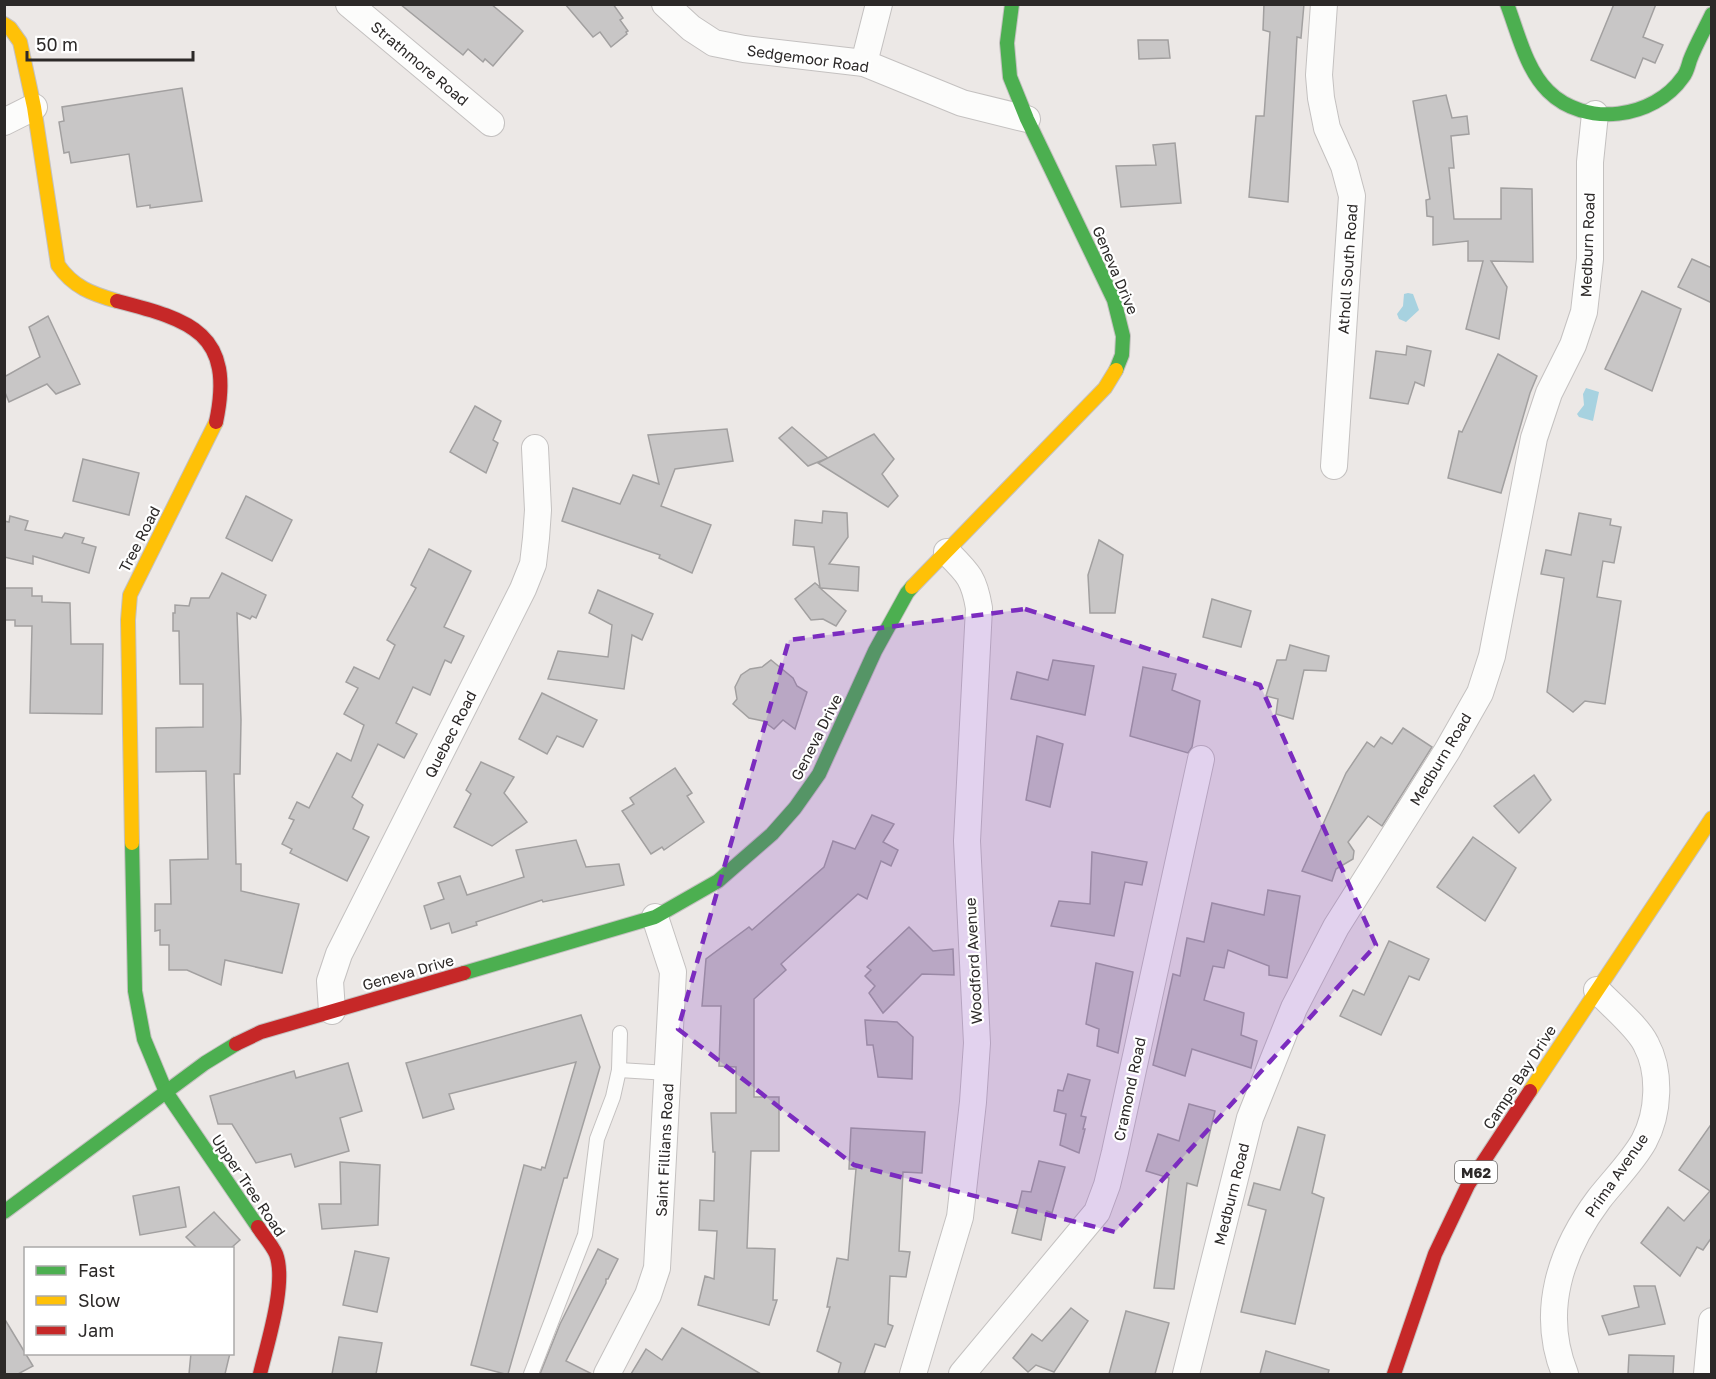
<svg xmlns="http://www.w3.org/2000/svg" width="1716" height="1379" font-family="'Golos Text',sans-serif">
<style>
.water{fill:#a7d2e0}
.building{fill:#c8c6c6;stroke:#a2a0a0;stroke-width:1.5}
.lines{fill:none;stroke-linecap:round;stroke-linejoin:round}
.lane-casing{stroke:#c4c1c0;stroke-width:16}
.street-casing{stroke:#c4c1c0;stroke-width:28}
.fast-casing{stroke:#c4c1c0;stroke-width:16}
.slow-casing{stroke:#c4c1c0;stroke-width:16}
.jam-casing{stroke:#c4c1c0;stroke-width:16}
.lane{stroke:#fcfcfb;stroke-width:14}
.street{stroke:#fcfcfb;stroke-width:26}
.fast{stroke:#4caf50;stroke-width:14}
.slow{stroke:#ffc107;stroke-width:14}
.jam{stroke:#c62828;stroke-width:14}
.marked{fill:#7b2cbf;fill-opacity:0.2;stroke:#7b2cbf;stroke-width:4.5;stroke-dasharray:12 8;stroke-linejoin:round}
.labels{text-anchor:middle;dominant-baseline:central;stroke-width:4.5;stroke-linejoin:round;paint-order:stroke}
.shield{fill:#fff;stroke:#6b6968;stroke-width:1.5}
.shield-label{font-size:14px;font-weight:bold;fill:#2c2928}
.street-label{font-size:15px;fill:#2c2928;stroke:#fff}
</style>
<rect width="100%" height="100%" fill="#ece8e6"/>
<g class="water">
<path d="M1408,293l5,1 6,16 -13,12 -7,-3 -2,-5 6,-8 1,-12z"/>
<path d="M1586,388l13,4 -6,29 -14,-4 -2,-3 7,-9 -1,-11z"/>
</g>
<g class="building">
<path d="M400,4h91l32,27 -30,35 -8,-7 -2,3 -15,-13 -5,6z"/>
<path d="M565,4h48l10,14 -3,2 8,11 -2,1 1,2 -16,13 -11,-15 -7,5z"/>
<path d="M1264,4h40l-3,34 -4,-1 -9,165 -39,-5 7,-81h8l6,-84 -7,-2z"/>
<path d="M1614,4h42l-13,33 20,8 -8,18 -12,-5 -8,20 -44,-18z"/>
<path d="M1138,40h30l2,18 -31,1z"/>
<path d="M182,88l20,113 -52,7v-3l-13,2 -8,-53 -58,9 -2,-11 -5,1 -5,-31 5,-1 -2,-14z"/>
<path d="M1446,95l6,23 15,-2 2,18 -18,2 3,32h-5l5,51h47v-31l31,1 1,73 -42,-1 16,26 -8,52 -33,-10 17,-68h-15v-20l-35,4v-28l-6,-1 -1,-16 4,-1 -17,-98z"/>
<path d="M1175,143l6,60 -60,4 -5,-41 40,-1 -3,-20z"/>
<path d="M1692,259l20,9v35l-34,-16z"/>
<path d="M1642,291l39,18 -29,82 -47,-22z"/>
<path d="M48,316l32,68 -24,10 -9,-10 -38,18 -5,-12v-13l36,-20 -11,-30z"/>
<path d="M1407,346l24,5 -7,35 -9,-4 -7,22 -38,-6 6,-47 30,4z"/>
<path d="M1498,354l39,22 -7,17 -29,100 -53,-15 11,-47 3,1z"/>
<path d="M475,406l26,15 -8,19 5,3 -12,30 -36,-21z"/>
<path d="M792,427l36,31 -20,8 -29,-28z"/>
<path d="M727,429l6,32 -58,8 -14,37 50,19 -19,48 -33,-15 1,-3 -98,-34 11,-33 47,16 13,-29 26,9 -11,-49z"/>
<path d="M874,434l20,25 -12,15 16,22 -10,11 -70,-44z"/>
<path d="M83,459l56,14 -10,42 -56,-14z"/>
<path d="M246,496l46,24 -20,41 -46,-23z"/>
<path d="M823,511l24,2 1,24 -19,27 30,3 -1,24 -38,-3 26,23 -10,15 -13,-7 -12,1 -16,-21 20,-16 5,4 -6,-40 -21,-2 2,-25 27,3z"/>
<path d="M1579,513l32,6 -1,6 11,2 -7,36 -11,-2 -6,36 24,4 -16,103 -20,-3 -12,11 -26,-20 17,-114 -23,-4 5,-24 25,5z"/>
<path d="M10,516l18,5 -3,9 37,8 3,-5 19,5 -2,5 14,4 -7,26 -56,-17v8l-29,-7v-36l5,1z"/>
<path d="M1099,540l24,15 -8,58h-25l-2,-38z"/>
<path d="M429,549l42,22 -27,56 20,9 -13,27 -6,-3 -15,35 -17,-8 -17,36 21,11 -13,24 -26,-14 -26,53 11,8 -10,24 16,8 -22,44 -57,-28 2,-4 -10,-5 12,-24 -5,-2 8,-16 12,6 28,-55 14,8 13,-36 -20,-11 14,-26 -12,-6 8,-15 25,12 16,-34 -8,-5 29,-52 -5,-3z"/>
<path d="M222,573l44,22 -10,23 -4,-2 -2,3 -13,-6 4,107 -1,54h-6l2,90h5v27l58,13 -17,69 -57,-13 -4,25 -34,-15h-18v-25h-9v-15l-5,1v-27h16l-1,-44 38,-1 -2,-88 -50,1v-44l47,-1v-43h-23l-1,-53h-6v-18h2v-8l14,1 2,-8h18z"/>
<path d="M4,588h28v8h10v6l28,1 1,41h32l-1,70 -72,-1 2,-87h-17v-6h-11z"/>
<path d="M598,590l55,24 -11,26 -10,-5 -8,54 -76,-10 10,-28 50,6 4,-32 -23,-12z"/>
<path d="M1212,599l39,12 -10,36 -38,-10z"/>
<path d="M1290,645l39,11 -3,15 -22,-1 -11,49 -17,-5 2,-15 -12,-3 11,-36h9z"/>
<path d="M771,660l22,18 4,8 10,6 -12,37 -12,-9 -9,9 -11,-8 -14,-3 -16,-14 4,-5 -2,-12 6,-12 9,-6 12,-2z"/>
<path d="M1053,660l41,6 -9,49 -74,-16 6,-27 31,8z"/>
<path d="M1143,667l33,7 -4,16 28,11 -8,46 -4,6 -58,-17z"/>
<path d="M542,693l55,27 -14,27 -26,-11 -10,18 -28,-15z"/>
<path d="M1403,728l29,19 -50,79 -14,-10 -20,26 6,9 -1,8 -17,10 -4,12 -30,-10 44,-98 21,-31 7,5 7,-10 11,7z"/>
<path d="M1037,736l26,8 -13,63 -24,-7z"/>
<path d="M481,762l33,15 -10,16 23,29 -35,24 -38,-19 17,-33 -5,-4z"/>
<path d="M675,768l17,25 -5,3 17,26 -40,28 -2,-3 -11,7 -29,-43 12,-7 -4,-6z"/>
<path d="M1534,775l17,25 -32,33 -25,-27z"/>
<path d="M872,815l22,9 -11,18 15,8 -7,16 -10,-5 -14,38 -9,-5 -77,70 5,6 -32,29v98h25v54h-28l-4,97 28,1 -2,51h4l-8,25 -71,-20 7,-29 9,3 3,-48 -18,-1 1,-30 14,1 1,-49h-2l-2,-39h25v-46l-17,-1 2,-60h-19l4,-47 43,-32 3,3 72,-63 9,-26 22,8z"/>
<path d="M1473,837l43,31 -31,53 -48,-34z"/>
<path d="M576,840l10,27 33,-3 5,21 -81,17 -1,-2 -66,22 1,3 -25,8 -3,-10 -18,6 -7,-23 20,-7 -6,-16 22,-7 7,19 57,-18 -8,-27z"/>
<path d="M1092,852l55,10 -5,23 -17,-3 -11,54 -63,-10 8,-25 31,3z"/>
<path d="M1268,890l32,6 -13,82 -18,-3v-9l-41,-16 -4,18 -11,-2 -9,34 40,13 -3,22 16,6 -6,27 -59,-19 -7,27 -32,-11 20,-91 7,2 7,-38 17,4 8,-39 52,12z"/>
<path d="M909,927l24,24 20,-2 1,26 -32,-1 -39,39 -14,-20 6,-7 -10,-10 6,-6 -4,-3z"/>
<path d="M1389,941l40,18 -10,21 -10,-4 -28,59 -41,-19 13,-26 11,5z"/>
<path d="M1096,963l37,9 -15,81 -21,-7 2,-17 -13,-5z"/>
<path d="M581,1015l19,52 -33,111h-3l-56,196h-3l-34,-9 53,-200 17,5 1,-3 3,1 31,-106 -127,32 5,15 -31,9 -17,-55z"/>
<path d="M865,1020l32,2 16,15 -1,42 -34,-2 -5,-32h-6z"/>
<path d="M348,1063l14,48 -22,7 9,33 -54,16 -4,-13 -35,9 -24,-39h-14l-8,-28 84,-25 2,7z"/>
<path d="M1068,1074l22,6 -9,36 5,1 -3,12h2l-6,24 -19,-8 6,-31 -12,-3 4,-21 5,1z"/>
<path d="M1189,1104l26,7 -18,75 -10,-3 -13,106 -20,-1 15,-110 -23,-7 12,-37 21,7z"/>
<path d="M1712,1123v114l-9,13 -6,-3 -17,29 -39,-33 27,-36 16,14 26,-30 -31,-21z"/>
<path d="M1298,1127l27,8 -13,58 12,5 -29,126 -54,-12 25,-102 -18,-5 6,-22 26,7z"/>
<path d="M851,1128l74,4 -3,41 -19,-1 -4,79 11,1 -4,25 -16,-1 -2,48 5,2 -8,21 -10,-3 -11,30h-26l3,-11 -24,-12 13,-44h-3l10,-49 11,2 8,-91h-7z"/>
<path d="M1039,1161l26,6 -13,46 -5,-2 -6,29 -29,-7 10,-42 9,1z"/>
<path d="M340,1162l40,3 -2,60 -56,4 -3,-25h22z"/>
<path d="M179,1187l7,40 -46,8 -7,-39z"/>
<path d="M214,1212l26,28 -9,8h-34l-11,-11z"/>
<path d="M598,1249l20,10 -10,20h-2v4l-40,78 26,13h-52l20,-50z"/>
<path d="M355,1251l34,7 -12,54 -34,-7z"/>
<path d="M1634,1286h21l10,38 -56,11 -7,-19 37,-9z"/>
<path d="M1071,1308l17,13 -34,51 -18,-7 -8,7 -15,-14 19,-24 10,7z"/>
<path d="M1126,1311l43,12 -14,51h-46z"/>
<path d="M4,1318l29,48 -15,8h-14z"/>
<path d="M682,1328l19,11 60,35h-130l15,-25 16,11z"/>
<path d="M339,1337l43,6 -6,31h-44z"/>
<path d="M1266,1351l63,19 -1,4h-68z"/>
<path d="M191,1353h39l-5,21h-36z"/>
<path d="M1629,1355l45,1 -1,18h-45z"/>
</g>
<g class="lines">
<defs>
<g id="lane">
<path d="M619,1070l49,3"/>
<path d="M531,1374l54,-139 12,-96 16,-42 6,-27 1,-37"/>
</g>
<g id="street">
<path d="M349,4l142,119"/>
<path d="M665,4l26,24 23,15 30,6 120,14 98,40 65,16"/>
<path d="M1324,4l-5,71 2,23 6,30 17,38 8,30 -18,270"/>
<path d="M864,63l15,-59"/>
<path d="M4,122l30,-15"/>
<path d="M332,1011l-2,-30 9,-27 184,-365 10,-25 3,-26 2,-28 -3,-62"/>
<path d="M607,1374l41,-79 9,-27 16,-296 -18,-55"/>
<path d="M913,1374l47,-157 13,-115 4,-59 -10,-202 12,-233c-5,-30 -11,-35 -32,-56"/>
<path d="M962,1374l135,-162 10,-27 8,-33 86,-393"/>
<path d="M1186,1374l64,-256 44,-110 42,-81 111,-176 33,-58 12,-37 42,-218 15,-45 24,-48 11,-33 6,-53v-97l5,-48"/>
<path d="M1565,1374c-25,-62 -5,-123 34,-175 14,-18 34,-38 45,-58 15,-28 17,-69 2,-97 -8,-17 -36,-40 -49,-54"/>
<path d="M1707,1374l5,-53"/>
</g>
<g id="fast">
<path d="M1012,4l-5,39 3,34 17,42 87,181 9,36 -1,19 -6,15"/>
<path d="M1507,4c11,29 19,65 41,87 37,37 106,28 135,-14 4,-5 5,-11 7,-17 6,-16 15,-31 22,-46"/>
<path d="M132,843l3,148 9,48 22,53 92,135"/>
<path d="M464,973l191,-56 63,-36 54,-47 23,-26 24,-34 56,-123 32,-58 5,-6"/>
<path d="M4,1212l201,-149 31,-19"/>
</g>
<g id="slow">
<path d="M4,24l6,4 10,14 14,65 24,158c15,22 34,29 59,36"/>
<path d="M912,587l193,-199 11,-18"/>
<path d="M132,843l-4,-223 2,-25 86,-173"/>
<path d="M1530,1091l182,-273"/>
</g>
<g id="jam">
<path d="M117,301c74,19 118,32 99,121"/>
<path d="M236,1044l25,-12 203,-59"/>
<path d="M258,1227c5,8 14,18 18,27 11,29 -9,90 -16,120"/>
<path d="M1394,1374l41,-120 33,-69 62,-94"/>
</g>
</defs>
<use href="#lane" class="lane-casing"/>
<use href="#street" class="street-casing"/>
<use href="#fast" class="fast-casing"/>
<use href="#slow" class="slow-casing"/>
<use href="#jam" class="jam-casing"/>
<use href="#lane" class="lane"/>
<use href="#street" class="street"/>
<use href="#fast" class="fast"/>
<use href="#slow" class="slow"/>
<use href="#jam" class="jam"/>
</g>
<path class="marked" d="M1025,609l235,76 116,260 -261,287 -261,-67 -176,-136 111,-389z"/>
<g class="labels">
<rect class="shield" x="1455" y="1161" width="42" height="22" rx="4.5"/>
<g class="shield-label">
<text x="1476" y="1172">M62</text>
</g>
<g class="street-label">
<text transform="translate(808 58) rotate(8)">Sedgemoor Road</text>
<text transform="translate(420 63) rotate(40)">Strathmore Road</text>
<text transform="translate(1587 245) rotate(-88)">Medburn Road</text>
<text transform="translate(1347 269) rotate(-86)">Atholl South Road</text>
<text transform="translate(1116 270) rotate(67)">Geneva Drive</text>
<text transform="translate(139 539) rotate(-63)">Tree Road</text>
<text transform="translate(450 734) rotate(-63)">Quebec Road</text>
<text transform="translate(816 737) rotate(-63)">Geneva Drive</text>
<text transform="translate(1440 759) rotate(-59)">Medburn Road</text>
<text transform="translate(973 961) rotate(-93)">Woodford Avenue</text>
<text transform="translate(408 972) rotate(-16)">Geneva Drive</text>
<text transform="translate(1519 1077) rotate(-57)">Camps Bay Drive</text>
<text transform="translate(1129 1089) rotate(-78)">Cramond Road</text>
<text transform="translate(664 1150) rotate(-87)">Saint Fillians Road</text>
<text transform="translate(1616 1175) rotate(-55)">Prima Avenue</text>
<text transform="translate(249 1185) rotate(56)">Upper Tree Road</text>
<text transform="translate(1231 1194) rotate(-76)">Medburn Road</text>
</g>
</g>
<rect width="1716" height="1379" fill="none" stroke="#2c2928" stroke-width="12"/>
<rect x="24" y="1247" width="210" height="108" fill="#ffffff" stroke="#aba9a9" stroke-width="1.5"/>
<rect x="36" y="1266" width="30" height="9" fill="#4caf50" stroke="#aba9a9" stroke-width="1.5"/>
<text x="78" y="1277" font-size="18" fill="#2c2928">Fast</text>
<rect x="36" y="1296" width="30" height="9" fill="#ffc107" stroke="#aba9a9" stroke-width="1.5"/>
<text x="78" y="1307" font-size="18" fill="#2c2928">Slow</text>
<rect x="36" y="1326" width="30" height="9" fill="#c62828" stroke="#aba9a9" stroke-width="1.5"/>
<text x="78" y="1337" font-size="18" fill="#2c2928">Jam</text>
<path d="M27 51v9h166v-9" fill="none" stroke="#2c2928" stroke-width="3"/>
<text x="36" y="51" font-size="18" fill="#2c2928" stroke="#ffffff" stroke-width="4.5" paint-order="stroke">50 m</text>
</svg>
